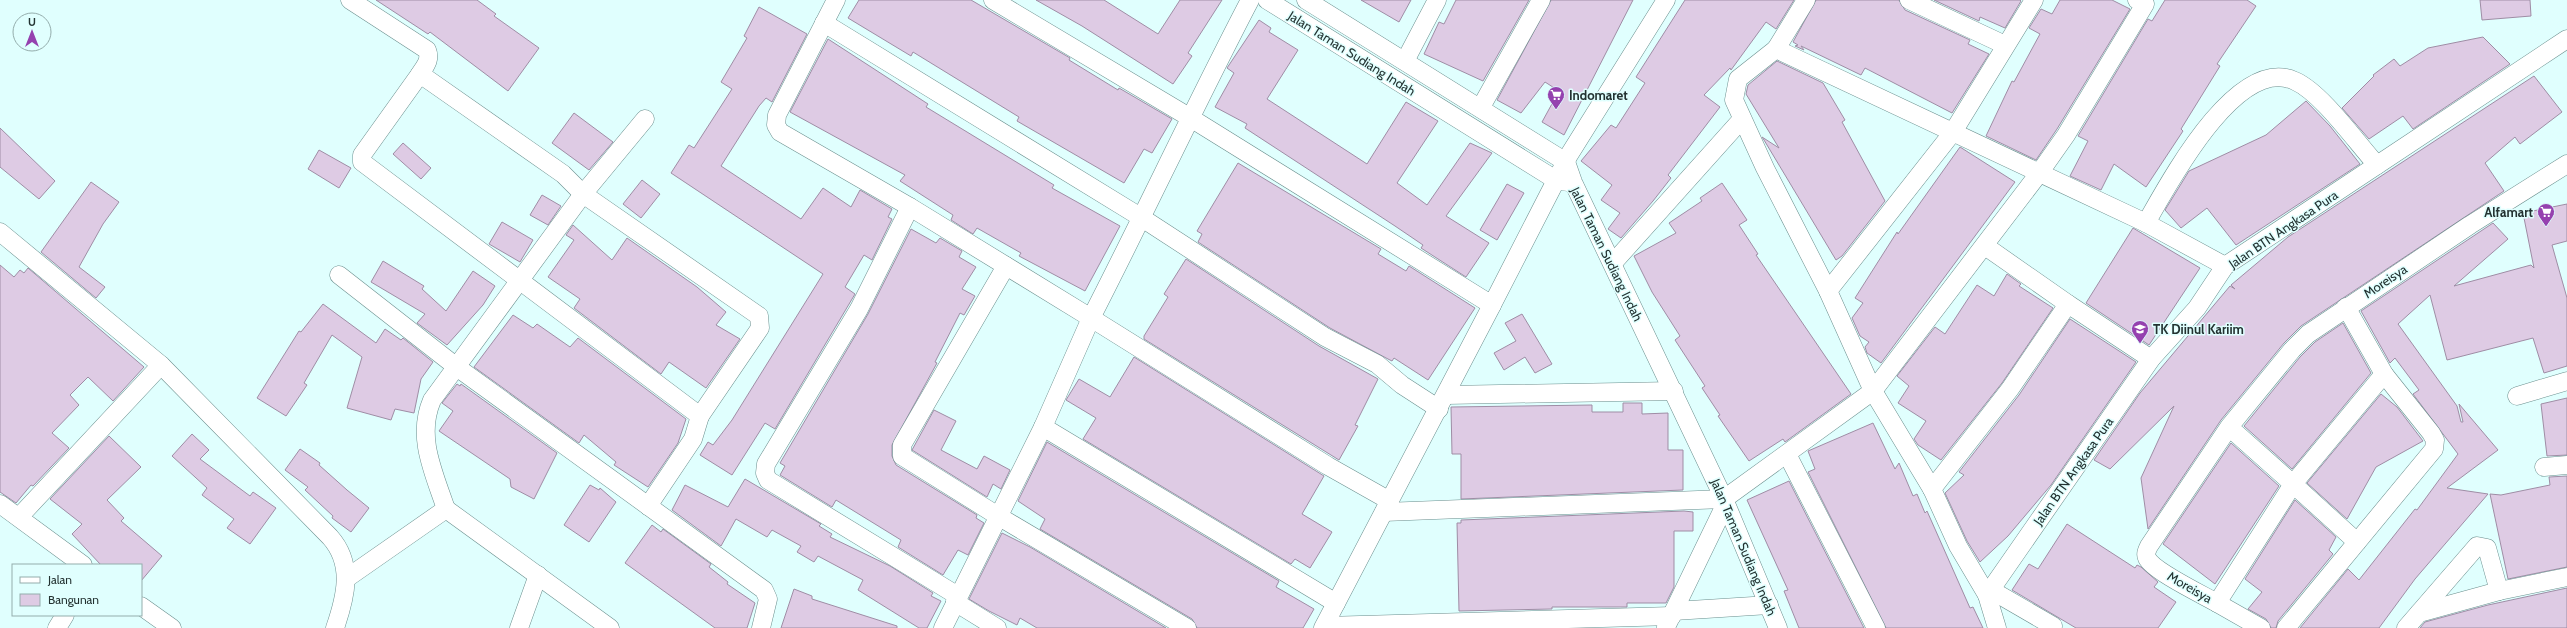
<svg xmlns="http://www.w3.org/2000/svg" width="2567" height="628" font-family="Cabin,sans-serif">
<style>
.building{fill:#decbe4;stroke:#9f8da5}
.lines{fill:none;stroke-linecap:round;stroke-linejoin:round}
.street-casing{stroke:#6b8f8e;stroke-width:19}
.street{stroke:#fff;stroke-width:18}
.labels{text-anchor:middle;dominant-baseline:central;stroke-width:3;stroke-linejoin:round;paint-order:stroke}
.street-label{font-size:13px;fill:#233231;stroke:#e0fffe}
.poi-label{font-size:13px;font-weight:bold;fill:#233231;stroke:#e0fffe;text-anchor:start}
</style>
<rect width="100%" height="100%" fill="#e0fffe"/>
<g class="building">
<path d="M376,0h101l19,14 -2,2 45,32 -31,43 -78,-59 -2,2z"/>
<path d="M859,0h112l99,58 -1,2 49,30 1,-2 53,31 -20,34 -8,-4 -20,34 -107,-62 2,-4 -106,-65 -2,4 -63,-38z"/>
<path d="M1036,0h68l54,34 22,-34h42l-34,53 4,3 -19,28 -91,-58z"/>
<path d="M1361,0h50l-12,22z"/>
<path d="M1456,0h73l-46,81 -59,-27 15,-32 5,2z"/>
<path d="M1551,0h82l-69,135 -22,-13 17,-31 -14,-9 -24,31 -24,-13z"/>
<path d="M1685,0h109l-18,29 -10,-7 -35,48 -1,-2 -26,27 16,12 -52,68 3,3 -18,23 -32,37 -13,-9 12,-16 -19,-13 11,-15 -31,-24 30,-36 5,3 29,-45 -9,-6z"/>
<path d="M1816,0h83l6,10 65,30 -2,4 21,10 -37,59 -87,-45 -4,7 -60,-29 3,4 -9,-4 3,-1 -5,-3z"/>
<path d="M1934,0h86l1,1 -16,27 -25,-11 -1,4z"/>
<path d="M2060,0h52l18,9 -73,120 -21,31 -50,-24 26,-55 2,1 26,-48 -11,-6 12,-19 11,5z"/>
<path d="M2165,0h82l9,6 -39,58 3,2 -39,63 2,2 -37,56 -32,-23 -13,26 -31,-14 18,-35 -10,-5 70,-117 4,2z"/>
<path d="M2480,0h50l1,16 -49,4z"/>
<path d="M759,7l48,27 -35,68 -6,-4 -7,8 -38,60 80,53 22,-31 28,19 9,-17 32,19 -4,8 4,2 -20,41 -8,-5 -19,32 10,7 -80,135 -10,-6 -33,52 -32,-20 8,-13 5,3 19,-25 91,-146 -152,-101 18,-28 5,3 38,-59 -11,-7 26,-44 -3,-2z"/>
<path d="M1259,20l12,8 -2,4 29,18 -31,49 100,65 39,-62 32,19 -41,62 30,22 43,-62 22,10 -46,63 43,27 -23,34 -45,-29 2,-3 -28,-19 -150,-98 2,-4 -32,-17 19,-34 -7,-5z"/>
<path d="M2483,37l27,27 -97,65 -10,-13 -34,23 -27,-31 32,-32 -1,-1 21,-16 6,7 28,-18z"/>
<path d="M828,39l100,65 -2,3 128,78 -2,3 68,38 -35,65 -66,-35 2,-3 -44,-25 -4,6 -22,-14 2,-5 -53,-34 5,-6 -115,-63z"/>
<path d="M1777,61l46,22 22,37 -3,2 43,79 -43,55 -6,4 -72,-120 -2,-3 17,11 -33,-54 2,-9z"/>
<path d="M2534,76l28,36 -42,32 -5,-7 -30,26 19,28 -203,135 -17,17 -63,77 -73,109 -7,-51 33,-72 -64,63 -16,-9 46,-67 90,-107 5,3 -4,-4 57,-48z"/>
<path d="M2306,101l24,25 30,38 -124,81 -29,-37 -26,20 -16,-18 24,-39 77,-36z"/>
<path d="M574,113l39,29 -24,28 -37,-27z"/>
<path d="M0,128l55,53 -16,18 -39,-32z"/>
<path d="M403,143l28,25 -10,11 -28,-25z"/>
<path d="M1960,147l55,35 -134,181 -14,-10 -2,-6 4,-5 -9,-6 -8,-18 11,-15 -8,-5 42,-66 1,2z"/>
<path d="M319,150l32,18 -12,20 -31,-19z"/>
<path d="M1238,163l143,86 -3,5 28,17 3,-5 66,42 -47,72 -34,-22 -2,3 -4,-2 -58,-31 -132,-86 4,-8 -5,-3z"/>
<path d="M642,180l18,14 -19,24 -18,-14z"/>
<path d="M91,182l28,20 -16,22 -24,43 26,20 -9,11 -55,-46z"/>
<path d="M1722,183l25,37 -8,5 19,29 -2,1 95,139 -66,48 -2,-3 -34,22 -31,-45 2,-1 -18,-27 3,-2 -30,-46 5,-4 -28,-44 -18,-36 42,-23 -7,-10 33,-22 -2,-3z"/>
<path d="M1507,184l17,9 -27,47 -17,-10z"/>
<path d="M542,195l19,11 -13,19 -18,-10z"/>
<path d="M2567,204v37l-15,4 15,53v68l-23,7 -11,-35 -86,22 -17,-65 -32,29 59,82 4,16h2l-4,-18 39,46 -51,38 41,6 -73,85 -36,49h-79l48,-59 11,11 56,-71 2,1 41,-56 -45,-60 6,-4 -24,-32 -5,5 -29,-52 132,-88 15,16 -54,47 77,-21 3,3 -11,-55z"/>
<path d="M502,222l31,18 -13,22 -31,-18z"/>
<path d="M573,225l39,35 15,-22 70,49 29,25 -10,13 24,14 -34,49 -37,-26 -8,12 -87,-66 6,-9 -32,-22 26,-37 -8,-5z"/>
<path d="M2133,228l67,40 -51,77 -63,-42z"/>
<path d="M911,229l25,14 4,-5 22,13 -3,6 17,10 -14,22 13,7 -11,19 -4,-2 -25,49 2,1 -45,82v11l4,9 81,50 -1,3 8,5 -16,32 -10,-5 -15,25 -45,-28 3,-7 -65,-40 -4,7 -52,-32 5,-9 -5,-3 88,-149z"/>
<path d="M1186,259l133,87 59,33 -23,46 3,1 -19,34 -195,-121v-3l24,-39 -4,-3z"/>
<path d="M383,261l41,25 -2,3 24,22 27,-40 22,15 -12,19 -36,40 -30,-22 8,-9 -54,-32z"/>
<path d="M0,265l14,12 6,-7 4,3 4,-5 116,99 -31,34 -25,-24 -18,18 9,10 -27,28 17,15 -36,38 -2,-1 -15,18 -16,-11z"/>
<path d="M2007,274l14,10 -2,2 34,22 -51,75 -61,77 -23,-15 -4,-6 12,-18 -28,-18 11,-17 -12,-10 38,-49 10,7 32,-49 17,11z"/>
<path d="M323,304l53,39 9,-14 16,11 2,-2 30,24 -12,17 -7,34 -19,-4 -4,11 -44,-12 15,-51 -30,-22 -28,48 3,2 -21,31 -29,-18 42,-67 2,1z"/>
<path d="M1522,314l30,50 -17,9 -10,-16 -21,13 -10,-17 22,-12 -11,-18z"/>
<path d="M513,315l20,13 4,-4 33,23 8,-9 108,81 -8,24 -30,44 -34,-22 2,-3 -32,-27 -5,8 -105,-76z"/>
<path d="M2070,319l66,43 -85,123 -43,51 -28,26 -13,-21 -22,-48 19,-18 -5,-3 60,-77z"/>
<path d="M2343,323l28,50 -79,96 -48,-43 56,-69 15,-15z"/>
<path d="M1134,357l190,119 -22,38 30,18 -22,36 -15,-9 -4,5 -208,-125 13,-21 -30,-18 13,-21 31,18z"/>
<path d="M457,384l3,2 1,-2 96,69 -23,46 -23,-12 -1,-8 -71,-48 14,-20 -11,-8z"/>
<path d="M2381,394l16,13 26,34 -47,26 -29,52 -40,-36z"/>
<path d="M2567,398v57l-20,1 -6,-52z"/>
<path d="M1623,403h19v11l26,-1v37h15v40l-222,9v-45h-9l-1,-47 141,-2v7h31z"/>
<path d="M934,410l22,11 -15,29 36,19 7,-13 26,14 -9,19 -8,-5 -6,13 -75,-47z"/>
<path d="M1873,423l22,46 4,-6 14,33 4,-2 8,19 2,-2 43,97 3,-1 10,21h-97l-78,-156 7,-3 -7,-18z"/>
<path d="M192,434l17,16 -9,9 50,37 3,-4 23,16 -26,36 -23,-16 7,-9 -32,-24 5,-7 -35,-32z"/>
<path d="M109,436l32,31 -34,33 17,18 -3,3 41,35 -21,25v-16h-40l-29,-31 10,-10 -32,-25z"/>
<path d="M1047,442l232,139 -3,6 38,22 -11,19h-106l-5,-9 -152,-90 5,-10 -27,-18z"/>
<path d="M2231,443l48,43 -64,98 -52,-40z"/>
<path d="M300,449l20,14 -1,2 28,25 22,18 -18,24 -19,-14 1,-2 -28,-26 3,-3 -23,-17z"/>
<path d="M2567,476v91l-59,12 -18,-85 11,1 49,-10 -1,-8z"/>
<path d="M745,479l76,45 -2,2 13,8 -2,3 60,29 43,27 -2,3 10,5 -14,27h-8l-61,-38 5,-10 -45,-24 -4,6 -17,-10 4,-6 -29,-16 -5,7 -31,-18 -15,27 -49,-36 13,-25 43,22z"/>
<path d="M1789,481l75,147h-65l-15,-37 4,-1 -41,-90z"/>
<path d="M590,485l9,5 1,-2 16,14 -27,40 -25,-17z"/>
<path d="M2295,500l41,37 -7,13 4,4 -55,67 -2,7h-5l-5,-9 -18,-10 14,-17 -17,-13z"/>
<path d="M1684,511l9,1v19h-19v56l-8,16h-39v4h-75v2l-93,2 -2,-88h4v-3z"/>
<path d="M2067,524l68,44 2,-3 4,2 17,15 -4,5 22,15 -18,26h-82l-64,-38 17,-26 9,5z"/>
<path d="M652,525l9,7 2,-3 48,35 -2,3 19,15 -1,2 28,19 -8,25h-32l-90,-65z"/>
<path d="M1002,533l28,14 136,81h-129l-17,-10 -3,7 -28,-14 -20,-12z"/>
<path d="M2567,588v40h-147l5,-6 63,-17z"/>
<path d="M794,589l18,7v3l85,27v2h-116z"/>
</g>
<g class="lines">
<defs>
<g id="street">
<path d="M350,0l77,50c4,10 -2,16 -7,24l-58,81v7l338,254 -7,23 -45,67"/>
<path d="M836,0l-59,115 -1,10 4,7 130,75 181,111c54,-105 104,-213 159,-318"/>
<path d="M993,0l196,117 303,188 77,-150 97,-155"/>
<path d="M1267,0l289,180 12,2"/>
<path d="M1306,0l260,162 7,20 151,317 54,129"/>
<path d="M1909,0l96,45"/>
<path d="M824,23l318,195 183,119 52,27 25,21 37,24"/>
<path d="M1776,49l30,-49"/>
<path d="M1405,61l32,-61"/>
<path d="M420,74l143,100 20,20 176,122 1,12 -60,88"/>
<path d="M1481,107l60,-107"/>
<path d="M910,207l-51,102 -93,155 -1,9 3,7 190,116"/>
<path d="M0,232l161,133 169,172c24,27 16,59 5,91"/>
<path d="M1985,246l83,58"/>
<path d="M1613,263l129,-144"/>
<path d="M1006,266l-104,179v11l96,60 189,112"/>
<path d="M2225,266l-79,-43c23,-40 91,-169 149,-142 27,12 61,61 82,84"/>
<path d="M339,275l119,93 306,222 4,9 -7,29"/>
<path d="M1828,291l125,-159 81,-132"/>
<path d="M2346,307l38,67 -91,110 64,58"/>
<path d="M1446,395l228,-4"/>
<path d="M2517,396l50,-15"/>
<path d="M1043,427l293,176"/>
<path d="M2229,427l64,57 -76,119c-14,-8 -64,-32 -70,-45 -2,-4 0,-8 2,-12l80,-119 63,-77 16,-16 162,-109 97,-61"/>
<path d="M1787,454l89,174"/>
<path d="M2544,467l23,-2"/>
<path d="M1932,489l-59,-98 -45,-100 -63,-123 -31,-68 4,-21 38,-30 370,174"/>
<path d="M0,504l83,61"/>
<path d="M446,509l164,119"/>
<path d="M1384,512l340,-13 149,-108 167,-219 26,-37 79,-131 -8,-4"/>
<path d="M19,517l142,-152"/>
<path d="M347,578l99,-69c-12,-36 -30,-72 -14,-109l151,-206 62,-75"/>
<path d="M1991,590l62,36"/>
<path d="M1987,595l-29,-49 -26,-57 78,-100 58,-85 83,55"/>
<path d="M955,602l42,26"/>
<path d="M2217,603l44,25"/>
<path d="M141,606l31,22"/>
<path d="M1674,611l95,-6"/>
<path d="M2419,613l58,-67 10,2 12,43"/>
<path d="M1325,626l347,-10"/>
<path d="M1666,627l60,-124"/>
<path d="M57,628l8,-13"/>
<path d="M519,628l19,-53"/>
<path d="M943,628l100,-201 48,-109 237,148 62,35"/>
<path d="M1323,628l169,-323"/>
<path d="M1997,628l-10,-33 164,-236 46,-51 28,-42 342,-227"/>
<path d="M2286,628l148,-179 1,-9 -4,-7 -47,-59"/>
<path d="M2406,628l13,-15 80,-22 68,-14"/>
</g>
</defs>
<use href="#street" class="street-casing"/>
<use href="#street" class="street"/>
</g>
<defs>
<symbol id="supermarket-pin" viewBox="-11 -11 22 30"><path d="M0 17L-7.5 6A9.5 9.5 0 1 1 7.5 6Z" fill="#9541af" stroke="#e0fffe"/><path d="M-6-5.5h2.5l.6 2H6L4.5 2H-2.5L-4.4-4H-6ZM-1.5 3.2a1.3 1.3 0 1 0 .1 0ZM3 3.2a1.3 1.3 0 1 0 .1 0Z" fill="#fff"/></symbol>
<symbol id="school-pin" viewBox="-11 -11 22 30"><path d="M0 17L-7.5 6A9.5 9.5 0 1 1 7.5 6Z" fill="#9541af" stroke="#e0fffe"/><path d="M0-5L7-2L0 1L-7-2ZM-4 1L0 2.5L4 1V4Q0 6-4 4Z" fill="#fff"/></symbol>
</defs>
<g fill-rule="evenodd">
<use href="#supermarket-pin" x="1546" y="85" width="20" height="27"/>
<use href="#supermarket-pin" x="2536" y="202" width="20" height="27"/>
<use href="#school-pin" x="2130" y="319" width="20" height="27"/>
</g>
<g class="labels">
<g class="street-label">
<text transform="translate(1352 53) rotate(32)">Jalan Taman Sudiang Indah</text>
<text transform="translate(2283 229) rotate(-34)">Jalan BTN Angkasa Pura</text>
<text transform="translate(1607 254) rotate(64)">Jalan Taman Sudiang Indah</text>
<text transform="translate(2385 281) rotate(-34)">Moreisya</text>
<text transform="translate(2073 471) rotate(-55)">Jalan BTN Angkasa Pura</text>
<text transform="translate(1744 547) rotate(67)">Jalan Taman Sudiang Indah</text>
<text transform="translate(2190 587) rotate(30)">Moreisya</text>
</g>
<g class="poi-label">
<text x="1569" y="95">Indomaret</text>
<text x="2533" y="212" text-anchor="end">Alfamart</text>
<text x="2153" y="329">TK Diinul Kariim</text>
</g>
</g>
<rect x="12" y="564" width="130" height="52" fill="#e0fffe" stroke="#94adac"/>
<rect x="20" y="577" width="20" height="6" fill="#ffffff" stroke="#94adac"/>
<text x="48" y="584" font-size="12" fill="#233231">Jalan</text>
<rect x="20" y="594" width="20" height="12" fill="#decbe4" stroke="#94adac"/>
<text x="48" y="604" font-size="12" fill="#233231">Bangunan</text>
<g transform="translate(32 32)"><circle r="19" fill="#e0fffe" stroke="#94adac"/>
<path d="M0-3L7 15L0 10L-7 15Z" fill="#9541af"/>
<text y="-6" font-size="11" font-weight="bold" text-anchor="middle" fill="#233231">U</text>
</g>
</svg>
